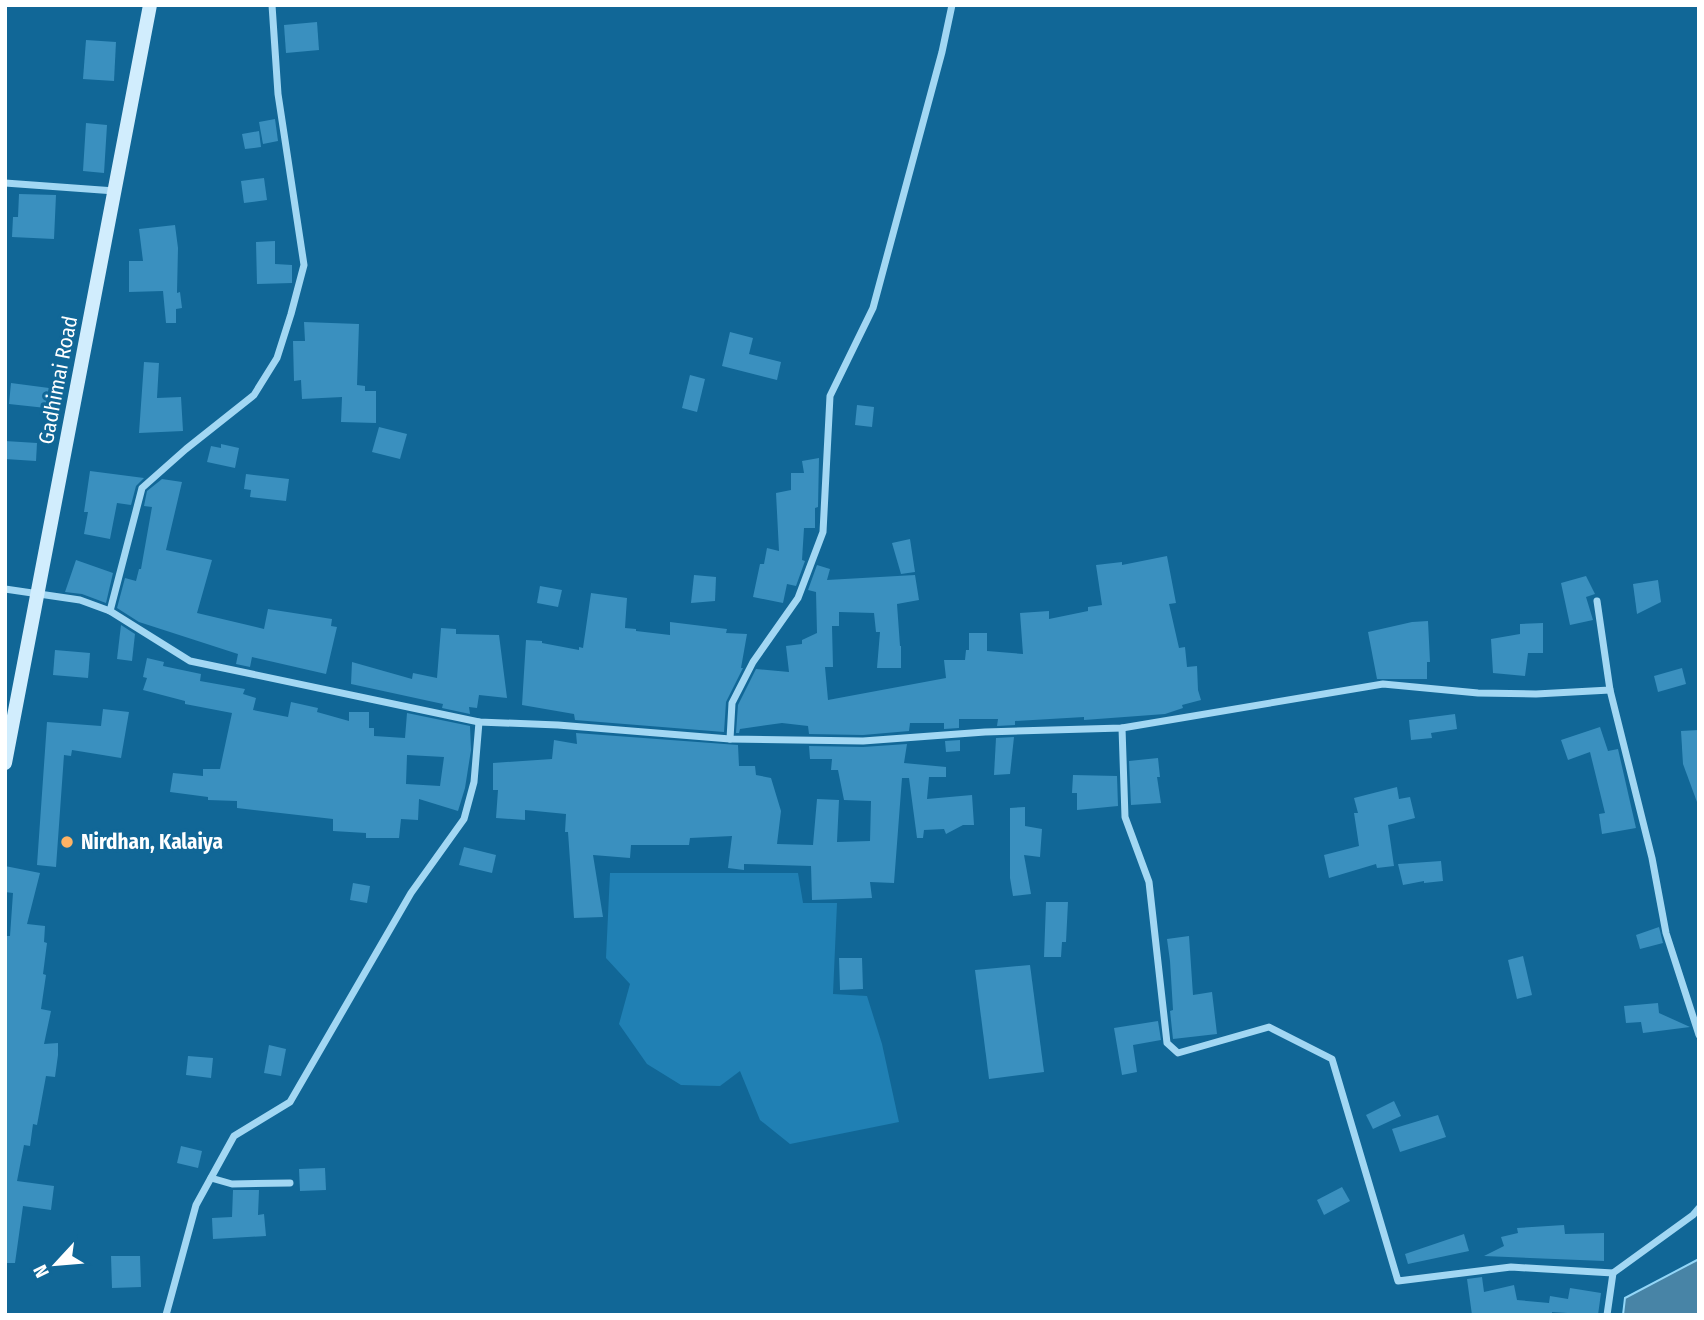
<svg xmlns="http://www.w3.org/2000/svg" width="1704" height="1320" font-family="'Fira Sans Condensed',sans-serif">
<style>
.green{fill:#2080b4}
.water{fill:#4884a6;stroke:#93d6f7;stroke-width:2}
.building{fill:#3a90bf;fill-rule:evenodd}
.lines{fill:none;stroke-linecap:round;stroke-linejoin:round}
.street{stroke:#a2d7f3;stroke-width:7}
.secondary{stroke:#d1edfd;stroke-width:14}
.poi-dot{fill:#ffb364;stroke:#116797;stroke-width:2.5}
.labels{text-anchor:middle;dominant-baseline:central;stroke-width:7;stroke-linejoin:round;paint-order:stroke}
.street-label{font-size:21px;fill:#fff;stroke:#116797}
.poi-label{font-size:21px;font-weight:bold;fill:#fff;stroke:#116797;text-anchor:start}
</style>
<rect width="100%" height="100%" fill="#116797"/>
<path class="green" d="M610,873h188l5,30h34l-4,91 34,2 15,48 17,78 -109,22 -30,-24 -20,-49 -20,15 -39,-1 -34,-21 -28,-40 11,-40 -24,-26z"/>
<path class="water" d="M1699,1259v56h-76l2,-17z"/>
<g class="building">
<path d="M317,22l2,28 -33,3 -2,-28z"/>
<path d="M86,40l30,2 -2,39 -31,-2z"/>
<path d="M275,119l3,22 -15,3 -4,-22z"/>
<path d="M86,123l21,2 -3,48 -21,-2z"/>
<path d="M259,131l2,16 -16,2 -3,-15z"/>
<path d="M264,178l3,22 -23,3 -3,-22z"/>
<path d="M19,194l37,1 -2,44 -42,-2 1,-20h5z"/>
<path d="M175,225l3,23 -1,45 3,-1 2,16 -6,1v14h-10l-3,-32 -34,1v-31h14l-4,-32z"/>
<path d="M275,241v23l17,1v18l-35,1 -1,-42z"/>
<path d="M304,322l55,2 -2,61 8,1v5h11v32l-35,-1 1,-25 -40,2 -1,-19 -7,1 -1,-40h12z"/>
<path d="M730,332l23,6 -4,16 32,8 -4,18 -55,-14z"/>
<path d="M144,362l15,1 -2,35 24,-1 2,34 -44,2z"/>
<path d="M690,375l15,4 -8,33 -15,-4z"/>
<path d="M11,383l38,5 -3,20 -37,-4z"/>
<path d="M857,405l17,2 -2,20 -17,-2z"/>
<path d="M379,427l28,7 -7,25 -28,-7z"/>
<path d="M5,441l32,2 -1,18 -31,-2z"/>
<path d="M221,444l18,4 -4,20 -28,-6 4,-16 10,2z"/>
<path d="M819,458l-1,49 -3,1v20h-11l-2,32 3,1 -9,25 -9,-2 -4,19 -30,-6 7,-33h4l3,-16 12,3 -3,-58 15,-3v-17h13l-2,-12z"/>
<path d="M90,471l54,7 -8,8 -5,19 -14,-2 -7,36 -26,-5 4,-22h-4z"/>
<path d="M246,474l43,5 -3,22 -36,-4 1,-7 -7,-1z"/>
<path d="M162,479l20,3 -16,68 46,10 -15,53 67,16 4,-20 64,10 -1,7 6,1 -11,47 -74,-17 -2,10 -14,-3 2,-10 -99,-32 -22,-14 8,-30 11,3 3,-12h2l11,-62 -8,-1 3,-15z"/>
<path d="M910,539l5,33 -14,2 -9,-31z"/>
<path d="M1167,556l9,47 -7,1 10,44 6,-1 2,20 10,-1 1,24 3,10 -19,5 1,3 -18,6 -81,6v-3l-69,4v4l-18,1 1,-7h-39v9l-15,1v-6h-34l-1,8 -46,4 -54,-1 -1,-8 -26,-3 -42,6 -1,4h-3l2,-28 18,-36 33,3 -3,-26 16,-2v-4l15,-7 -1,-41 -8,-2 9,-25 13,4 -3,11 88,-5 4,25 -22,4 3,42h1v22h-24l3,-36h-4l-2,-19 -35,-1v14h-7l1,41h-8l3,33 118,-22 -2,-18h21l1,-10h3v-17h18v18l36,3 -3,-41 29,-2v8l39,-8v-4l14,-2 -6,-40 26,-3v3z"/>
<path d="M76,560l37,13 -7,30 -24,-9 -17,-2z"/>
<path d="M694,575l22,2 -1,24 -24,2z"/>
<path d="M1586,576l9,18 -9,3 7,23 -23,5 -9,-42z"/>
<path d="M1658,580l3,22 -24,12 -4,-30z"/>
<path d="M540,586l22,4 -4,17 -21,-4z"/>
<path d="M591,593l36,5 -2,30 11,1v2l34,4v-13l57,7 -1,4 21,1 -6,34h2l-17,34 -2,30 -149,-12 -1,-6 -52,-9 4,-65 16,1v2l37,7v-3l4,1z"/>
<path d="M1428,621l2,41h-3v17h-50l-9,-47 44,-10z"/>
<path d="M1543,623v30h-15l-3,23 -32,-3 -2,-34 29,-5v-10z"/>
<path d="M121,625l14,9 -3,27 -15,-2z"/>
<path d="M441,628l15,1v5l43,1 8,63 -28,-3 -2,13 -8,-1 1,7 -28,-6 1,-4 -92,-20 1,-22 60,17 1,-6 24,5z"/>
<path d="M55,650l35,3 -2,25 -35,-3z"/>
<path d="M147,658l17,4 -1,4 38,8 -1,7 45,8 -2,5 13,4 -3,12 35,7 3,-15 27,6 -1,4 32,9v-9h20v16h5v8l31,2 2,-25 63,13 1,24 -6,38 -7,23 -39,-12 -1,21 -17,-1 -2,19h-33v-5l-33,-2v-12l-96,-11v-7l-29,-1v-3l-38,-5 3,-19 30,3v-7h17l12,-56 -47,-9v-3l-42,-11 4,-12 -4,-1zM407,755l37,2 -4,29 -34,-2z"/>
<path d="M1682,668l4,16 -28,8 -4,-16z"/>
<path d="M103,709l26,3 -8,46 -49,-8 -1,6 -7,-1 -8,112 -19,-2 10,-143 54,4z"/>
<path d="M1455,714l2,15 -26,4 1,5 -21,2 -2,-20z"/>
<path d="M1600,727l8,24 10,-2 18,79 -34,6 -3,-20 6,-1 -15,-61 -22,8 -7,-20z"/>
<path d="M1699,730v72h-2l-14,-38 -2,-33z"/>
<path d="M576,733l162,12 1,21h16l1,9 15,3 10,33 -4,33 36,1 4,-46 22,1 -2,42 33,-1 1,-40 -27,-1 -6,-30h-7l1,-11h-22l-1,-13 54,1 44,-3 -3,19 42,4v10h-17l-2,22 45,-4 2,30h-11l-17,9 -2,-5 -20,1 -1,8h-6l-8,-60h-7l-8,105 -24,-1 2,16 -60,2 -1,-34 -67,-2v6l-16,-2 4,-32 -42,2 -1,7h-58l-1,13 -37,-3 10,62 -29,1 -6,-86h-3l1,-18 -41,-4v10l-29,-2 2,-28h-5v-27l59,-4 2,-19 23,4z"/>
<path d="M1014,737l-4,37 -16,1 2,-37z"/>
<path d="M960,740v11l-14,1 -1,-11z"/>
<path d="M1158,758l2,19h-3l4,26 -30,2 -2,-44z"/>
<path d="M1073,775l44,1 1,30 -41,4v-17h-5z"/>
<path d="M1397,787l2,12 11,-2 5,21 -27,7 6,41 -17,2 -1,-4 -47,14 -5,-23 35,-9 -5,-33h4l-4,-15z"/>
<path d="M1025,807v19l17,3 -2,28 -16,-2 7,39 -18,2 -3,-18v-70z"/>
<path d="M464,847l32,8 -4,18 -33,-8z"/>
<path d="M1441,861l2,20 -19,2v-2l-21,4 -5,-21z"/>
<path d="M5,866l35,7 -13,51 18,2 -1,16 3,1 -4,31 3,1 -5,34 10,2 -7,33 14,-1v12l-3,22 -9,-1 -9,49 -4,-1 -3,22 -6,-1 -7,36 37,5 -3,24 -28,-4 -8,57h-10v-327h5l3,-43 -8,-1z"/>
<path d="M353,883l17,3 -3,17 -17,-3z"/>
<path d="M1046,902h22l-2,40h-4l-1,15h-17z"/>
<path d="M1659,927l4,16 -23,6 -4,-14z"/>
<path d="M1189,936l4,59 19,-3 5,42 -44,5 -3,-28 3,-1 -3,-49 -3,-22z"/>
<path d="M1523,956l9,39 -15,4 -9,-39z"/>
<path d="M839,958h23l1,31 -23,1z"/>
<path d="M1030,965l14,107 -55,7 -14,-109z"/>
<path d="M1658,1003l1,10 31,14 -47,6 -2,-11 -15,1 -2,-17z"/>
<path d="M1158,1021l3,19 -28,5 4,27 -15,3 -8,-47z"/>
<path d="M269,1045l17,4 -5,27 -17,-3z"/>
<path d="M188,1056l25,2 -2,20 -25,-3z"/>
<path d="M1394,1101l7,15 -28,13 -7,-14z"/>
<path d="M1438,1115l8,22 -46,15 -8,-23z"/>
<path d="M181,1146l21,5 -4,17 -21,-5z"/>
<path d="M325,1168l1,22 -26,1 -1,-22z"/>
<path d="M1342,1187l8,14 -26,14 -7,-15z"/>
<path d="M233,1190h26l-1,25 6,-1 2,22 -53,3 -1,-21 20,-1z"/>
<path d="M1564,1225l1,9 39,-1v28l-120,-5 20,-10 -3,-9 17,-4 -1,-5z"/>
<path d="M1464,1234l5,17 -61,13 -3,-10z"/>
<path d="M111,1256h29l1,31 -29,1z"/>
<path d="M1482,1277l2,15 30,-7 3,15 32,3 1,-7 18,3 2,-11 31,5 -3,22 -46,-3v3h-80l-5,-36z"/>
</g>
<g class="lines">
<g class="street">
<path d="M5,183l110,8"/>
<path d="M5,589l75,11 30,11 80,50 289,61 79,3 172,14 133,2 122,-9 137,-4 261,-44 95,9 58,1 74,-4"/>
<path d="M1597,601l13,89 42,168 14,75 33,102"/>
<path d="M110,611l32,-123 44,-39 68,-54 23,-37 14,-44 13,-49 -26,-171 -6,-89"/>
<path d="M1122,728l3,89 24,65 18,161 11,10 91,-26 63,32 66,222 113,-14 102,6"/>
<path d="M730,739l2,-36 21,-41 45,-64 25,-66 7,-136 43,-88 69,-256 10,-47"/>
<path d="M211,1178l21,6 58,-1"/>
<path d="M166,1315l30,-110 38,-69 56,-34 121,-209 53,-74 10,-37 5,-60"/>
<path d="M1607,1315l6,-42 80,-58 6,-7"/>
</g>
<path class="secondary" d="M5,763l145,-758"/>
</g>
<circle class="poi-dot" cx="67" cy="842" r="7"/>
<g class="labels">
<g class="street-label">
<text transform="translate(58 380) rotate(-79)">Gadhimai Road</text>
</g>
<g class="poi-label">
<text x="81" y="842">Nirdhan, Kalaiya</text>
</g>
</g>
<rect width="1704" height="1320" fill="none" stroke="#ffffff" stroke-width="14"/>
<g transform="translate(56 1264) rotate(244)" stroke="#116797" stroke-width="5" paint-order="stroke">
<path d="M0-5L12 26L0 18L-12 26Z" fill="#ffffff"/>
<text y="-10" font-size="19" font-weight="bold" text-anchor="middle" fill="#ffffff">N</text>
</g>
</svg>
